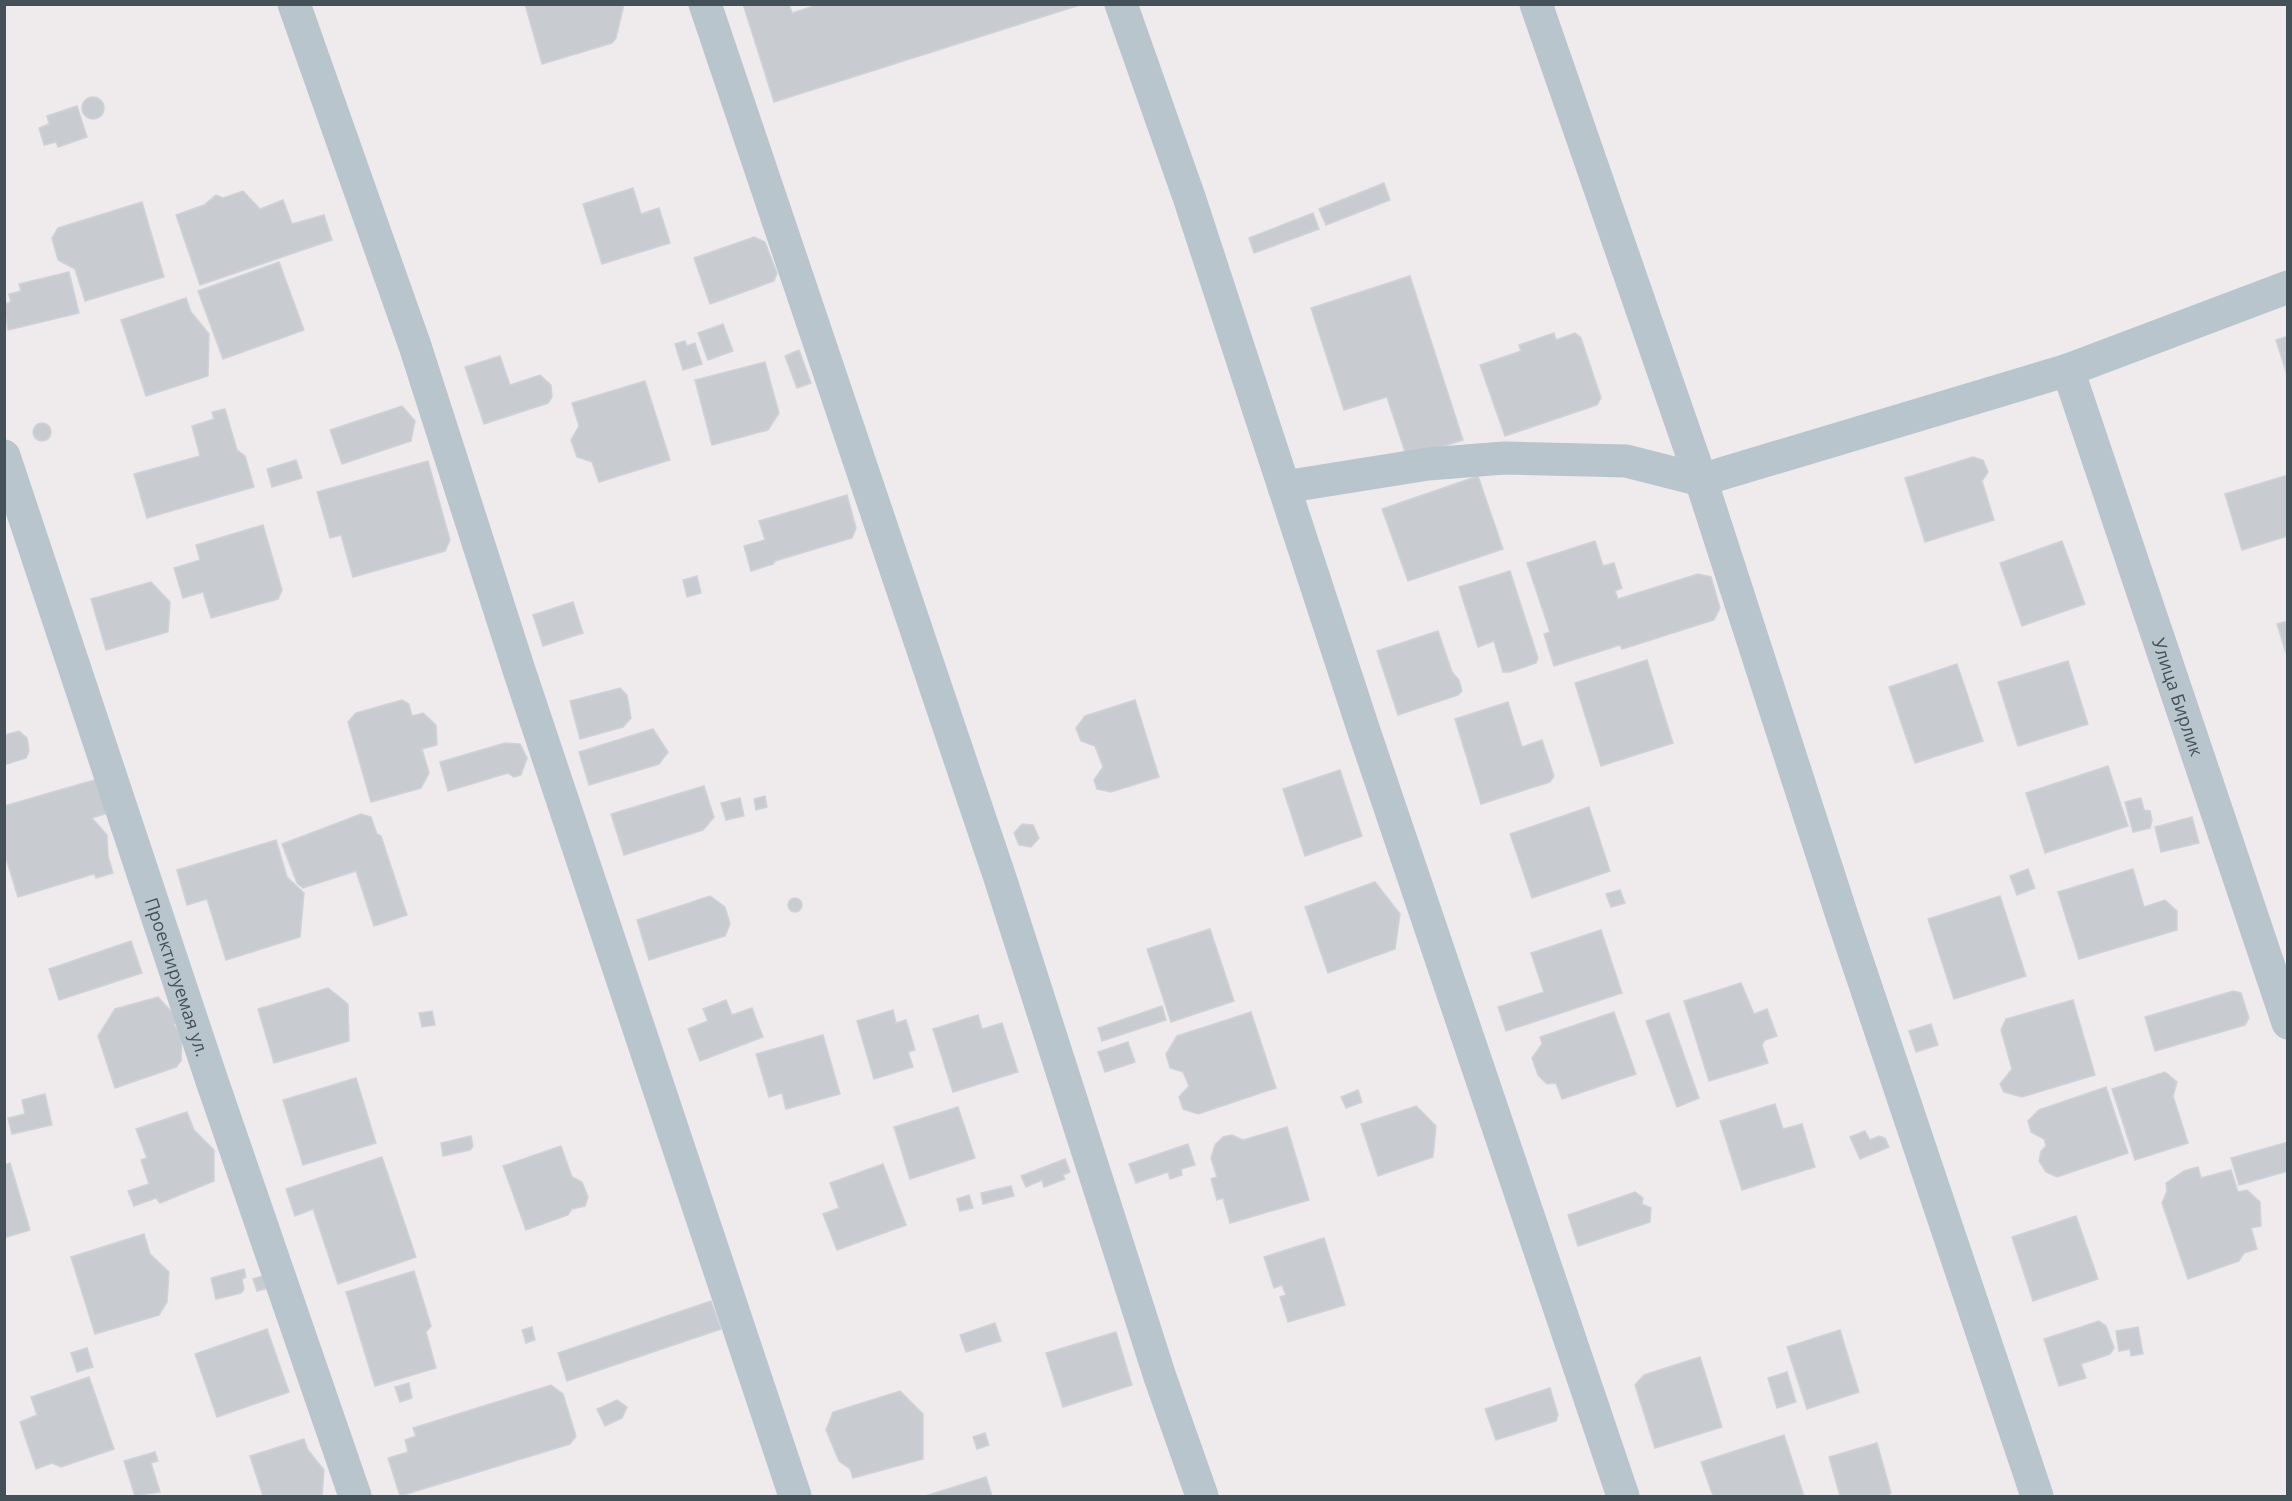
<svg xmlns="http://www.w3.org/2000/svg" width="2292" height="1501" font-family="'Open Sans',sans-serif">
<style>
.building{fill:#c8ccd1;stroke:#cfd2d8;stroke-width:1.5}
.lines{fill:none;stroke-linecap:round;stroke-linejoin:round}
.street{stroke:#b9c5cc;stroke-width:33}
.labels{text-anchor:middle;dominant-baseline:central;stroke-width:4.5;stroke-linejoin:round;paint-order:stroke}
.street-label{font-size:18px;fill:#445159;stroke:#fff}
</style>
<rect width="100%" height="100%" fill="#efebec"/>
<g class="building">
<path d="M525,4h99l-8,34 -4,5 -70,21z"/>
<path d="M743,4h46l3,9 28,-9h263l-309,98z"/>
<circle cx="93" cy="108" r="11"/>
<path d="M77,106l10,31 -29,10 -2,-5 -12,3 -5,-17 10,-4 -2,-8z"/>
<path d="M1384,183l6,17 -64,25 -7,-16z"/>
<path d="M633,188l8,26 18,-6 11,35 -68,21 -19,-60z"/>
<path d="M243,191l17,18 23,-9 9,24 32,-9 8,25 -132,45 -24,-70 28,-10 12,-10 7,3z"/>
<path d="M142,202l22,75 -79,24 -10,-32 -17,-9 -6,-22 6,-10z"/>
<path d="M1313,213l6,16 -65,24 -5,-15z"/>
<path d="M754,237l11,5 12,31 -3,8 -64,23 -16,-46z"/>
<path d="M279,262l25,68 -81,29 -25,-68z"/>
<path d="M69,272l10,41 -71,17 -4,-26 7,-2 -2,-8 12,-3 -2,-7z"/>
<path d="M1410,276l53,164 -56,18 -20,-61 -43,13 -33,-102z"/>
<path d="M186,298l5,14 18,22 -1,42 -62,20 -25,-76z"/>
<path d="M723,324l10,27 -25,9 -10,-27z"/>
<path d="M1554,333l2,7 19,-7 6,5 20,60 -4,7 -92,31 -25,-71 41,-14 -2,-6z"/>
<path d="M2288,336v42l-12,-38z"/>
<path d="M685,341l2,5 8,-3 7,21 -19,6 -8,-26z"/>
<path d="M799,350l12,33 -14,5 -12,-32z"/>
<path d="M500,356l10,29 30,-10 11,10 1,12 -4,6 -64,21 -19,-57z"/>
<path d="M765,362l14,51 -11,17 -56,15 -17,-65z"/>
<path d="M645,381l25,79 -71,22 -7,-20 -15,-5 -6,-17 8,-14 -7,-23z"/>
<path d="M402,406l13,15 -4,20 -69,23 -12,-34z"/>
<path d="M225,409l12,41 8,6 9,31 -107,31 -13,-44 66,-18 -8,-30 22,-7 -2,-7z"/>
<circle cx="42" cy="432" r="9"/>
<path d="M1973,457l10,3 5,12 -6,9 12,39 -69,22 -20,-64z"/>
<path d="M296,460l6,18 -30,9 -5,-18z"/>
<path d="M428,461l22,79 -5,11 -92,26 -12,-42 -11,3 -13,-46z"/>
<path d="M2288,475v61l-46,14 -17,-56z"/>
<path d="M1478,476l25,73 -95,32 -26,-72z"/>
<path d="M847,495l9,33 -4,10 -77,23 -2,3 -22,7 -7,-25 21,-6 -6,-19z"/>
<path d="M263,525l19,65 -4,9 -67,19 -8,-26 -20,6 -9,-30 26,-8 -4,-15z"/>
<path d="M1595,541l8,25 11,-3 8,25 -7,3 3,8 80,-25 13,3 9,31 -6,12 -92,29 -2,-4 -66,21 -10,-32 6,-2 -23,-69z"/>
<path d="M2062,541l23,63 -63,22 -22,-63z"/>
<path d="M1510,571l28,87 -2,5 -26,9h-7l-9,-31 -16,6 -19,-60z"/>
<path d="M697,576l4,17 -14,4 -4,-17z"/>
<path d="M151,582l19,20 -2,30 -62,18 -15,-51z"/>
<path d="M573,602l10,31 -40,13 -10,-31z"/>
<path d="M2288,621v32h-2l-9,-29z"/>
<path d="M1438,631l14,41 7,8 3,11 -4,4 -60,20 -21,-64z"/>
<path d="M1647,660l26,83 -72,23 -26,-83z"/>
<path d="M2068,661l20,63 -70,22 -20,-64z"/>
<path d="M1957,664l26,77 -68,22 -26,-76z"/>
<path d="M620,688l7,7 4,23 -8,9 -43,12 -10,-38z"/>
<path d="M402,700l7,4 3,12 11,-3 13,12 1,20 -15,4 7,24 -8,15 -50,14 -23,-80 8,-9z"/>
<path d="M1135,700l24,77 -48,15 -14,-3 -3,-9 9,-13 -8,-21 -14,-5 -5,-13 9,-12z"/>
<path d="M1508,702l14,45 20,-7 12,36 -4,6 -69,22 -26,-85z"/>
<path d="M653,729l15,23 -9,12 -70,21 -10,-33z"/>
<path d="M19,731l8,7 2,13 -3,7 -22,7v-32l1,2z"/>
<path d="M505,743l15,1 7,14 -6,17 -7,2 -6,-4 -60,18 -8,-29z"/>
<path d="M2108,766l20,60 -83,27 -19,-60z"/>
<path d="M1340,770l22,66 -57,20 -22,-67z"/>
<path d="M98,779l10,34 -16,5 15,17 1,21 5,17 -17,5 -2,-4 -76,23 -14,-45v-46z"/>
<path d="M704,786l10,31 -11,13 -79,25 -13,-41z"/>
<path d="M765,796l2,11 -11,3 -2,-11z"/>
<path d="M740,798l4,18 -18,4 -5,-17z"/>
<path d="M2141,798l3,12 6,1 2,9 -2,8 -17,4 -8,-30z"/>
<path d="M1589,807l21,64 -78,27 -22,-64z"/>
<path d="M361,814l10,3 6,17 4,2 26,79 -33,11 -18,-55 -53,17 -6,-5 -15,-39z"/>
<path d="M2192,817l7,26 -38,9 -6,-25z"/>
<path d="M1022,824l11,1 6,13 -8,9 -12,-2 -5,-12z"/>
<path d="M276,840l11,37 17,16 -4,44 -74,23 -19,-61 -20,6 -10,-35z"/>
<path d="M2028,869l7,19 -18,7 -7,-19z"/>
<path d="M2133,869l11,38 21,-7 12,11v19l-98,29 -21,-67z"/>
<path d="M1375,882l25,32 -5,35 -67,24 -23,-66z"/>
<path d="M1620,890l5,13 -14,4 -5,-13z"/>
<path d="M710,896l15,11 5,17 -5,12 -76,24 -12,-40z"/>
<path d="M2000,896l26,80 -72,23 -26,-80z"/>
<circle cx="795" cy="905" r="7"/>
<path d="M1210,929l24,72 -63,21 -24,-73z"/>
<path d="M1601,930l21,63 -116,38 -8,-24 46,-15 -13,-39z"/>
<path d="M131,941l11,32 -83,27 -10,-31z"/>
<path d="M1741,983l13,31 13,-5 10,27 -12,4 -3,5 6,18 -59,18 -25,-80z"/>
<path d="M328,988l20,16 1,37 -75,22 -16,-54z"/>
<path d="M2233,991l8,2 8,25 -4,7 -90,26 -10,-34z"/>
<path d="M158,997l21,23 -5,5 8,9 -1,27 -5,6 -61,21 -17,-52 17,-27z"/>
<path d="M726,1000l6,15 20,-7 11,29 -63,24 -12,-32 20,-8 -5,-12z"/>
<path d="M2073,1000l22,75 -73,22 -18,-5 -4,-8 12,-15 -11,-39 5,-11z"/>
<path d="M1162,1006l4,14 -64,21 -4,-13z"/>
<path d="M893,1010l3,13 10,-3 9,30 -7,2 5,15 -39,12 -17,-58z"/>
<path d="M432,1011l3,14 -13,2 -3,-14z"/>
<path d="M1251,1012l25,76 -78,26 -15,-5 -4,-12 10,-11 -6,-14 -13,-4 -4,-14 11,-18z"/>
<path d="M1614,1012l22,62 -74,25 -6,-16 -9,1 -9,-9 -6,-17 10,-14 -2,-7z"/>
<path d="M1669,1013l30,85 -22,9 -31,-86z"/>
<path d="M978,1015l4,14 20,-6 16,49 -65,20 -20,-63z"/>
<path d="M1931,1024l7,21 -22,7 -7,-21z"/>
<path d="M823,1035l17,59 -54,15 -4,-16 -13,4 -13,-43z"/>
<path d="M1128,1042l7,20 -30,10 -7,-20z"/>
<path d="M2165,1072l12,10 -4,14 15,47 -53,17 -23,-71z"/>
<path d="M356,1078l20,65 -73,22 -20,-65z"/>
<path d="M2106,1087l22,66 -71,24 -11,-5 -7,-11 2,-10 5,-5 -2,-7 -13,-7 -3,-11 11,-11z"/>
<path d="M1358,1090l4,12 -16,6 -5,-11z"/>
<path d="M45,1094l7,31 -40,9 -4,-16 17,-4 -3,-14z"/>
<path d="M1775,1104l8,25 19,-5 13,43 -73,23 -22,-69z"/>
<path d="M1416,1106l20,20 -3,31 -55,19 -17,-52z"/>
<path d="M958,1107l17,51 -65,21 -16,-52z"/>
<path d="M187,1112l7,18 20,20v31l-54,22 -4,-5 -22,8 -6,-15 21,-7 -8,-24 6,-2 -11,-29z"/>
<path d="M1287,1127l22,73 -79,23 -7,-25 -6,2 -6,-21 6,-2 -6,-19 4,-13 8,-8 9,-2 11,5z"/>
<path d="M1865,1131l5,9 9,-4 6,2 4,9 -29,12 -10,-22z"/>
<path d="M471,1136l2,10 -3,4 -27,6 -2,-13z"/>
<path d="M2288,1142v29l-49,14 -8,-27z"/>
<path d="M1188,1144l7,21 -14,4 1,6 -12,4 -2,-7 -32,11 -7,-19z"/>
<path d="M561,1146l11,31 10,5 6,15 -3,9 -13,3 -4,6 -42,15 -23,-64z"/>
<path d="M382,1157l34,100 -78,27 -25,-75 -18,7 -9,-27z"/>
<path d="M1065,1159l5,13 -7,3 2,4 -21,8 -2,-7 -16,7 -5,-11z"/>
<path d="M10,1163l20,67 -26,8v-73z"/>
<path d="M883,1164l23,61 -69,25 -14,-36 16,-6 -9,-25z"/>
<path d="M2198,1167l3,11 30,-8 7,22 9,-2 13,12 1,24 -10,2 6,21 -13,4 -5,8 -51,18 -26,-76 5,-12 -1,-8 18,-12z"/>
<path d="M1011,1186l3,10 -31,8 -2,-11z"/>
<path d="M1635,1192l8,6 -1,6 9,4 -1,14 -72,24 -10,-31z"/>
<path d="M969,1195l4,13 -13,3 -3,-12z"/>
<path d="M2076,1216l22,63 -65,22 -21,-64z"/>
<path d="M144,1234l6,20 19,18 -2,30 -8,13 -64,19 -24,-77z"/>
<path d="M1324,1238l21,67 -57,17 -8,-25 6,-2 -4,-10 -8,3 -10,-31z"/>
<path d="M244,1269l2,8 -4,2 2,10 -3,4 -25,6 -5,-21z"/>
<path d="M414,1271l17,55 -5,6 10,36 -61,18 -29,-94z"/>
<path d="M265,1275l4,13 -12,3 -4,-12z"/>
<path d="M711,1301l10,28 -154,52 -9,-28z"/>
<path d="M2099,1321l7,5 8,22 -4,6 -29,10 5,14 -27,8 -15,-47z"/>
<path d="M995,1323l6,18 -35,11 -6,-17z"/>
<path d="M532,1327l3,13 -9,3 -4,-13z"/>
<path d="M2138,1327l5,27 -12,2 -1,-7 -11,2 -3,-20z"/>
<path d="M267,1329l22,63 -72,25 -22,-63z"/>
<path d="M1840,1330l19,62 -52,17 -20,-62z"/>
<path d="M1116,1332l16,53 -69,22 -17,-54z"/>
<path d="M87,1348l6,19 -16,5 -6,-19z"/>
<path d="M1700,1357l22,70 -67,21 -20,-63 9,-10z"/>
<path d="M1787,1372l9,30 -19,6 -9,-30z"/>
<path d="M89,1377l25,72 -53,18 -9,-4 -16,6 -16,-47 17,-7 -6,-18z"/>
<path d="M409,1383l3,15 -12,4 -5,-15z"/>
<path d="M551,1385l12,9 13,42 -6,8 -170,52 -12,-38 20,-6 -3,-12 11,-4 -3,-8z"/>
<path d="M1550,1388l8,27 -2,6 -60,19 -11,-31z"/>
<path d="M900,1391l23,23v45l-70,19 -3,-9 -11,-8 -13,-31 7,-18z"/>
<path d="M617,1400l10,7 -5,11 -17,8 -8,-17z"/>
<path d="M985,1433l4,12 -12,4 -4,-12z"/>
<path d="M1784,1435l20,61h-91l-12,-34z"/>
<path d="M304,1439l4,11 16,20 -2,26h-59l-13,-40z"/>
<path d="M1877,1443l14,50 -3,3h-48l-11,-39z"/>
<path d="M155,1452l3,9 -7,2 9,29 -25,4 -11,-35z"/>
<path d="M986,1477l6,19h-63l-1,-1z"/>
</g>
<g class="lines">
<g class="street">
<path d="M294,4l121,342 104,324 276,826"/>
<path d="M705,4l295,874 160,499 42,119"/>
<path d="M1121,4l68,193 174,531 260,768"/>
<path d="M1536,4l165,476 142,439 194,577"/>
<path id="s1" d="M2068,370l220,653"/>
<path id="s2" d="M4,456l208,625 143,415"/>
<path d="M1284,487l144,-23 76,-6 122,3 75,19 367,-110 220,-83"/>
</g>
</g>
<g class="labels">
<g class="street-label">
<text stroke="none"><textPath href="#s1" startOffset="345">Улица Бирлик</textPath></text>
<text stroke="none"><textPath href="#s2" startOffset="549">Проектируемая ул.</textPath></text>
</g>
</g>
<rect width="2292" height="1501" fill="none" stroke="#445159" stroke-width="12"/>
</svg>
